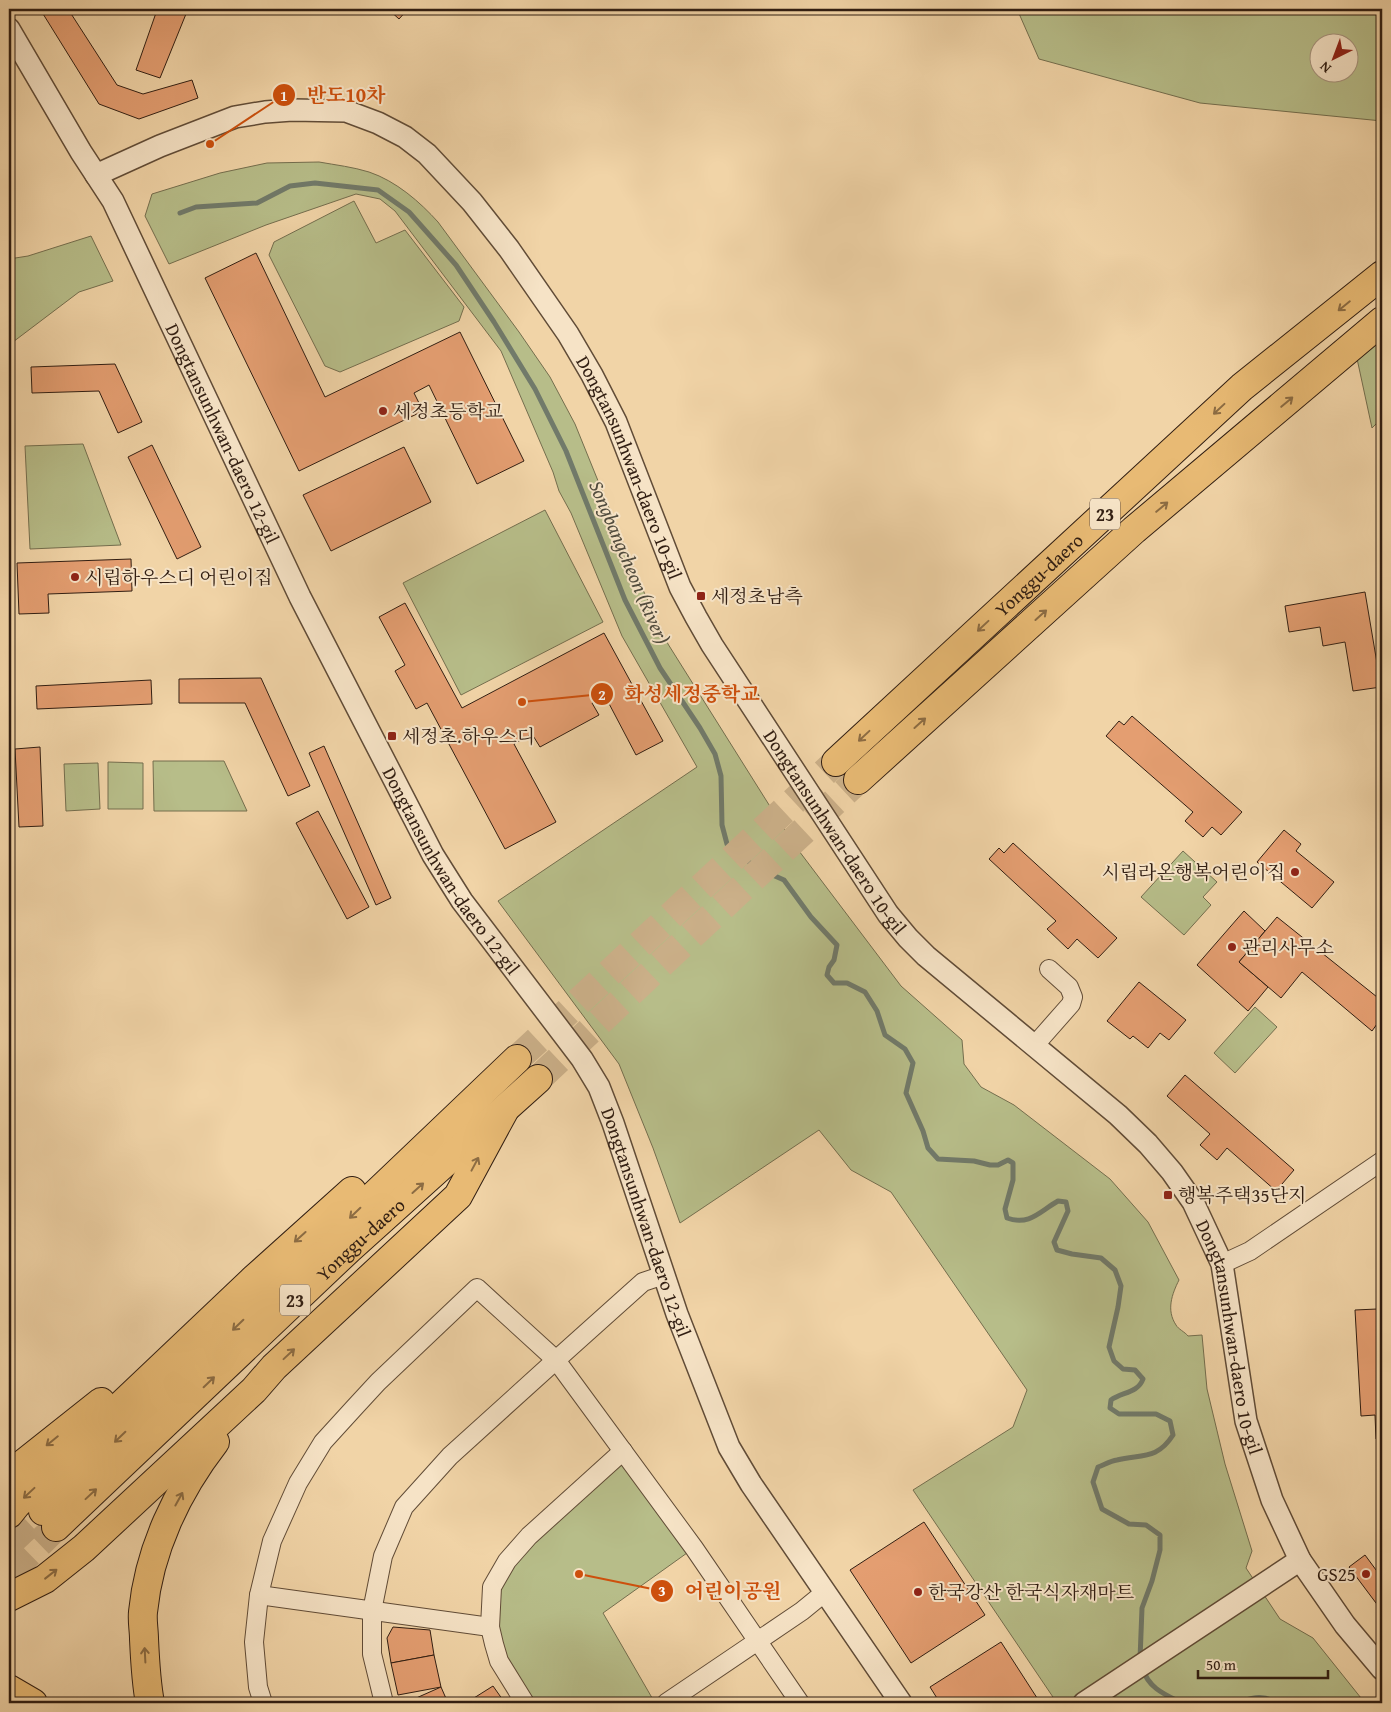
<svg xmlns="http://www.w3.org/2000/svg" width="1391" height="1712" font-family="'Gentium Book Plus','Noto Serif KR',serif">
<style>
.green{fill:#b7bd89;stroke:#746e4e;fill-rule:evenodd}
.lines{fill:none;stroke-linecap:round;stroke-linejoin:round}
.stream{stroke:#717a6a;stroke-width:5}
.building{fill:#e49e71;stroke:#311e12}
.trunk-tunnel{stroke:#cbb089;stroke-width:28;stroke-dasharray:28 14;stroke-linecap:butt}
.minor-casing{stroke:#614c37;stroke-width:20}
.tertiary-casing{stroke:#614c37;stroke-width:24}
.trunk-casing{stroke:#311e12;stroke-width:30}
.minor{stroke:#f6e3c6;stroke-width:18}
.tertiary{stroke:#f6e3c6;stroke-width:21}
.trunk{stroke:#e8ba74;stroke-width:28}
.oneway{stroke:#8c6c43}
.poi-dot{fill:#8f2418;stroke:#f6e3c6;stroke-width:2}
.labels{text-anchor:middle;dominant-baseline:central;stroke-width:4;stroke-linejoin:round;paint-order:stroke}
.shield{fill:#f6e3c6;stroke:#6c5948;stroke-width:1}
.shield-label{font-size:18px;font-weight:bold;fill:#311e12}
.poi-label{font-size:19px;fill:#311e12;stroke:#f6e3c6;text-anchor:start}
.street-label{font-size:19px;fill:#311e12;stroke:#f6e3c6}
.water-label{font-size:20px;font-style:italic;fill:#514c3e;stroke:#f6e3c6}
.leader{fill:none;stroke:#cd500d;stroke-width:2}
.callout-dot{fill:#cd500d;stroke:#f6e3c6;stroke-width:2}
.mark-label{font-size:15px;text-anchor:middle;font-weight:bold;fill:#fff}
.callout-label{font-size:20px;text-anchor:middle;font-weight:bold;fill:#cd500d;stroke:#f6e3c6;stroke-width:4;stroke-linejoin:round;paint-order:stroke}
</style>
<rect width="100%" height="100%" fill="#f1d4a7"/>
<filter id="stains"><feTurbulence type="fractalNoise" baseFrequency=".004" numOctaves="4"/><feColorMatrix values="0 0 0 0 .2 0 0 0 0 .09 0 0 0 0 .02 0 0 0 .5 -.17"/></filter>
<radialGradient id="worn" r=".72"><stop offset=".6" stop-color="#630" stop-opacity="0"/><stop offset="1" stop-color="#630" stop-opacity=".3"/></radialGradient>
<g class="green">
<path d="M1017,9h365v112l-182,-18 -161,-44zM1318,42h30v30h-30z"/>
<path d="M319,162c17,3 34,5 50,10 27,9 51,30 69,50l81,110 31,45 25,47 62,153 31,67 125,199 108,143 61,54 2,24 17,23 33,18 96,74 38,43 31,58c-7,14 -13,30 -3,45 2,4 9,7 12,11l14,-1 5,54 18,75 27,87 -6,17 34,51 33,19 52,65h-308l-144,-213 100,-63 14,-37 -136,-198 -40,-22 -32,-40 -139,93 -27,-75 -34,-84 -121,-163 199,-134 -75,-131 -51,-123 -12,-22 -6,-19 -52,-121 -106,-140 -15,-12 -24,-5 -90,31 -97,39 -24,-48 7,-22 68,-21 47,-10z"/>
<path d="M354,201l22,42 29,-13 59,77 -5,14 -119,51 -15,-6 -56,-111 5,-13z"/>
<path d="M91,236l22,45 -34,11 -70,53v-86l19,-3z"/>
<path d="M1382,333v85l-10,10 -16,-74z"/>
<path d="M83,444l38,101 -91,4 -5,-103z"/>
<path d="M545,510l58,112 -142,73 -58,-112z"/>
<path d="M153,761h71l23,50h-93z"/>
<path d="M108,762l35,1v46h-35z"/>
<path d="M98,763l2,46 -34,2 -2,-47z"/>
<path d="M1183,851l34,31 -14,15 8,8 -27,30 -43,-38z"/>
<path d="M1255,1007l22,20 -42,46 -21,-20z"/>
<path d="M623,1451l71,97 -91,65 52,90h-130l-35,-76 17,-66z"/>
</g>
<g class="lines">
<g class="stream">
<path d="M180,213l16,-6 61,-4 33,-17 25,-3 63,7 31,22 47,53 38,57 41,67 31,62 59,149 35,68 40,60 15,26 6,22 1,49 5,19 28,23 29,13 27,37 26,28 -3,15 -5,7 -2,8 7,8h13l18,9 12,19 8,24 20,14 8,14 -7,30 17,38 5,17 10,11 36,2 16,4h8l10,-5 5,3v17l-8,29 2,9c23,8 33,-7 51,-17l8,1 2,9 -14,31 3,8 15,4 29,4 14,12 6,16 -3,21 -9,40 5,14 9,8 12,1 8,9c-5,14 -21,13 -32,21l-1,8 9,6h37l14,7 3,14c-16,25 -31,19 -56,25 -7,1 -13,5 -19,7l-5,15 9,27 27,15 17,1 14,10v15l-8,31 -10,27 -2,51"/>
<path d="M1143,1669c5,19 23,26 39,34"/>
<path d="M1236,1703c14,-4 27,-10 40,0"/>
</g>
</g>
<g class="building">
<path d="M40,9h28l49,76 26,9 49,-14 6,18 -59,21 -40,-15z"/>
<path d="M155,9h33l-28,69 -24,-8 21,-60z"/>
<path d="M388,9h20l-9,10z"/>
<path d="M256,253l69,144 135,-65 64,129 -47,23 -48,-99 -15,8 9,18 -124,60 -94,-193z"/>
<path d="M115,364l27,58 -24,11 -19,-42 -67,2 -1,-26z"/>
<path d="M152,445l49,102 -24,12 -49,-102z"/>
<path d="M404,447l27,55 -100,49 -28,-56z"/>
<path d="M131,559l1,32 -84,3 1,19 -30,1 -2,-51z"/>
<path d="M1365,592l16,95 -28,4 -8,-49 -22,4 -3,-19 -31,5 -4,-26z"/>
<path d="M405,603l57,105 142,-75 59,108 -27,14 -31,-59 -13,7 7,12 -59,32 -8,-13 -18,10 42,78 -51,27 -78,-146 -11,6 -21,-38 10,-6 -26,-48z"/>
<path d="M261,678l49,108 -22,10 -43,-93h-66v-24z"/>
<path d="M151,680l1,24 -115,5 -1,-23z"/>
<path d="M1132,716l110,96 -21,23 -9,-8 -9,10 -18,-16 8,-9 -87,-76 13,-15 5,4z"/>
<path d="M324,746l67,152 -15,7 -67,-152z"/>
<path d="M40,747l3,79 -24,1 -4,-78z"/>
<path d="M318,811l51,96 -22,12 -51,-96z"/>
<path d="M1284,830l17,14 -5,7 38,31 -22,26 -55,-46z"/>
<path d="M1013,843l104,95 -19,20 -21,-19 -9,10 -21,-20 9,-8 -67,-62 10,-11 5,5z"/>
<path d="M1244,911l21,20 -26,31 29,25 -20,24 -51,-46z"/>
<path d="M1277,917l105,84v16l-10,14 -70,-59 -21,26 -42,-36z"/>
<path d="M1139,982l47,38 -17,20 -9,-7 -12,15 -15,-12 -3,3 -23,-18z"/>
<path d="M1185,1075l109,95 -18,21 -49,-43 -10,12 -17,-15 10,-11 -43,-38z"/>
<path d="M1377,1309l1,22h4v108h-6l-1,-24 -14,1 -6,-106z"/>
<path d="M924,1522l61,93 -74,48 -61,-93z"/>
<path d="M1365,1555l17,23v33l-33,-44z"/>
<path d="M393,1627l37,3 4,25 -43,8 -4,-25z"/>
<path d="M1001,1642l38,59 -4,2h-95l-10,-16z"/>
<path d="M434,1655l7,32 -43,8 -7,-32z"/>
<path d="M493,1686l12,17h-39z"/>
<path d="M441,1687l7,16h-43z"/>
</g>
<g class="lines">
<g class="trunk-tunnel">
<path d="M517,1059l319,-297"/>
<path d="M538,1079l320,-299"/>
<path d="M9,1543l34,-32"/>
<path d="M9,1573l47,-46"/>
</g>
<defs>
<g id="minor">
<path d="M1034,1046l37,-42 2,-7 -4,-10 -20,-18"/>
<path d="M1222,1264l28,-13 132,-90"/>
<path d="M259,1595l231,32"/>
<path d="M263,1703l-5,-16 -4,-45 5,-47 13,-54 26,-58 25,-41 31,-34 24,-26 99,-94 79,72 138,188 106,155"/>
<path d="M384,1703l-12,-49v-43l11,-55 21,-49 46,-51 106,-96 87,-78 21,-7"/>
<path d="M525,1703l-26,-42 -5,-17 -4,-17 2,-40 15,-26 22,-25 94,-85"/>
<path d="M666,1703l136,-92 22,-18"/>
</g>
<g id="tertiary">
<path id="s1" d="M9,29l72,123 32,49 187,396 133,258 29,46 120,158 17,28 14,36 64,191 34,87 18,46 22,37 150,219"/>
<path id="s2" d="M96,175l64,-29 75,-29 30,-5 27,-2 54,1 32,12 27,14 22,17 45,48 37,47 59,85 24,41 24,47 64,165 16,30 16,28 176,269 20,24 18,18 192,159 30,29 24,28 21,30 29,62 24,157 26,79 28,60 45,65 37,44"/>
<path d="M1084,1703l216,-143"/>
</g>
<g id="trunk">
<path id="s3" d="M836,762l406,-375 140,-112"/>
<path d="M858,780l276,-250 248,-209"/>
<path d="M9,1475l92,-73"/>
<path d="M43,1511l474,-452"/>
<path d="M9,1514l8,-10 237,-225 98,-88"/>
<path id="s4" d="M56,1527l293,-278 189,-170"/>
<path d="M9,1597l36,-18 39,-31 170,-158 20,-23 184,-171 46,-85"/>
<path d="M9,1689l24,14"/>
<path d="M150,1703c-4,-21 -5,-42 -6,-64 0,-9 -2,-18 -1,-27 6,-62 34,-121 72,-170"/>
</g>
</defs>
<use href="#minor" class="minor-casing"/>
<use href="#tertiary" class="tertiary-casing"/>
<use href="#trunk" class="trunk-casing"/>
<use href="#minor" class="minor"/>
<use href="#tertiary" class="tertiary"/>
<use href="#trunk" class="trunk"/>
</g>
<defs><path id="oneway-shaft" d="M-6 0H5M1.5-3L5.5 0L1.5 3" fill="none" stroke-width="1.6" stroke-linecap="round" stroke-linejoin="round" transform="scale(1.25)"/></defs>
<g class="oneway">
<use href="#oneway-shaft" transform="translate(1344 306) rotate(141)"/>
<use href="#oneway-shaft" transform="translate(1287 402) rotate(-40)"/>
<use href="#oneway-shaft" transform="translate(1219 409) rotate(137)"/>
<use href="#oneway-shaft" transform="translate(1162 507) rotate(-40)"/>
<use href="#oneway-shaft" transform="translate(1041 615) rotate(-42)"/>
<use href="#oneway-shaft" transform="translate(983 626) rotate(137)"/>
<use href="#oneway-shaft" transform="translate(920 723) rotate(-42)"/>
<use href="#oneway-shaft" transform="translate(864 736) rotate(137)"/>
<use href="#oneway-shaft" transform="translate(475 1164) rotate(-62)"/>
<use href="#oneway-shaft" transform="translate(418 1188) rotate(-42)"/>
<use href="#oneway-shaft" transform="translate(355 1213) rotate(136)"/>
<use href="#oneway-shaft" transform="translate(300 1237) rotate(138)"/>
<use href="#oneway-shaft" transform="translate(238 1325) rotate(136)"/>
<use href="#oneway-shaft" transform="translate(289 1354) rotate(-43)"/>
<use href="#oneway-shaft" transform="translate(209 1382) rotate(-44)"/>
<use href="#oneway-shaft" transform="translate(120 1437) rotate(136)"/>
<use href="#oneway-shaft" transform="translate(52 1441) rotate(141)"/>
<use href="#oneway-shaft" transform="translate(29 1493) rotate(137)"/>
<use href="#oneway-shaft" transform="translate(91 1494) rotate(-43)"/>
<use href="#oneway-shaft" transform="translate(179 1499) rotate(-61)"/>
<use href="#oneway-shaft" transform="translate(51 1574) rotate(-38)"/>
<use href="#oneway-shaft" transform="translate(145 1655) rotate(-93)"/>
</g>
<g class="poi-dot">
<circle cx="383" cy="411" r="5"/>
<circle cx="75" cy="577" r="5"/>
<rect x="696" y="591" width="10" height="10" rx="2.5"/>
<rect x="387" y="731" width="10" height="10" rx="2.5"/>
<circle cx="1295" cy="872" r="5"/>
<circle cx="1232" cy="947" r="5"/>
<rect x="1163" y="1190" width="10" height="10" rx="2.5"/>
<circle cx="1366" cy="1574" r="5"/>
<circle cx="918" cy="1592" r="5"/>
</g>
<g class="labels">
<g class="shield">
<rect x="1090" y="498.5" width="30" height="31" rx="4"/>
<rect x="280" y="1284.5" width="30" height="31" rx="4"/>
</g>
<g class="shield-label">
<text x="1105" y="514">23</text>
<text x="295" y="1300">23</text>
</g>
<g class="poi-label">
<text x="393" y="411">세정초등학교</text>
<text x="85" y="577">시립하우스디 어린이집</text>
<text x="711" y="596">세정초남측</text>
<text x="402" y="736">세정초.하우스디</text>
<text x="1285" y="872" text-anchor="end">시립라온행복어린이집</text>
<text x="1242" y="947">관리사무소</text>
<text x="1178" y="1195">행복주택35단지</text>
<text x="1356" y="1574" text-anchor="end">GS25</text>
<text x="928" y="1592">한국강산 한국식자재마트</text>
</g>
<g class="street-label">
<text stroke="none"><textPath href="#s1" startOffset="458">Dongtansunhwan-daero 12-gil</textPath></text>
<text stroke="none"><textPath href="#s2" startOffset="731">Dongtansunhwan-daero 10-gil</textPath></text>
<text stroke="none"><textPath href="#s3" startOffset="276">Yonggu-daero</textPath></text>
<text stroke="none"><textPath href="#s2" startOffset="1151">Dongtansunhwan-daero 10-gil</textPath></text>
<text stroke="none"><textPath href="#s1" startOffset="952">Dongtansunhwan-daero 12-gil</textPath></text>
<text stroke="none"><textPath href="#s1" startOffset="1358">Dongtansunhwan-daero 12-gil</textPath></text>
<text stroke="none"><textPath href="#s4" startOffset="419">Yonggu-daero</textPath></text>
<text stroke="none"><textPath href="#s2" startOffset="1811">Dongtansunhwan-daero 10-gil</textPath></text>
</g>
<g class="water-label">
<text transform="translate(630 562) rotate(67)">Songbangcheon (River)</text>
</g>
</g>
<path class="leader" d="M210 144L284 95M522 702L602 694M579 1574L662 1591"/>
<g class="callout-dot">
<circle cx="210" cy="144" r="5"/>
<circle cx="522" cy="702" r="5"/>
<circle cx="579" cy="1574" r="5"/>
<circle cx="284" cy="95" r="12"/>
<circle cx="602" cy="694" r="12"/>
<circle cx="662" cy="1591" r="12"/>
</g>
<g class="mark-label">
<text x="284" y="101">1</text>
<text x="602" y="700">2</text>
<text x="662" y="1596">3</text>
</g>
<g class="callout-label">
<text x="346" y="102">반도10차</text>
<text x="692" y="701">화성세정중학교</text>
<text x="733" y="1598">어린이공원</text>
</g>
<rect width="1391" height="1712" fill="none" stroke="#f1d4a7" stroke-width="30"/>
<rect x="10" y="10" width="1371" height="1692" fill="none" stroke="#311e12" stroke-width="2.5"/>
<rect x="15" y="15" width="1361" height="1682" fill="none" stroke="#311e12"/>
<g transform="translate(1334 58) rotate(222)"><circle r="24" fill="#f6e3c6" stroke="#a7947e"/>
<path d="M0-4L9 19L0 12L-9 19Z" fill="#8f2418"/>
<text y="-8" font-size="14" font-weight="bold" text-anchor="middle" fill="#311e12">N</text>
</g>
<path d="M1198 1670v8h130v-8" fill="none" stroke="#311e12" stroke-width="2.5"/>
<text x="1206" y="1670" font-size="15" fill="#311e12" stroke="#f6e3c6" stroke-width="4" paint-order="stroke">50 m</text>
<rect width="100%" height="100%" filter="url(#stains)"/>
<rect width="100%" height="100%" fill="url(#worn)"/>
</svg>
